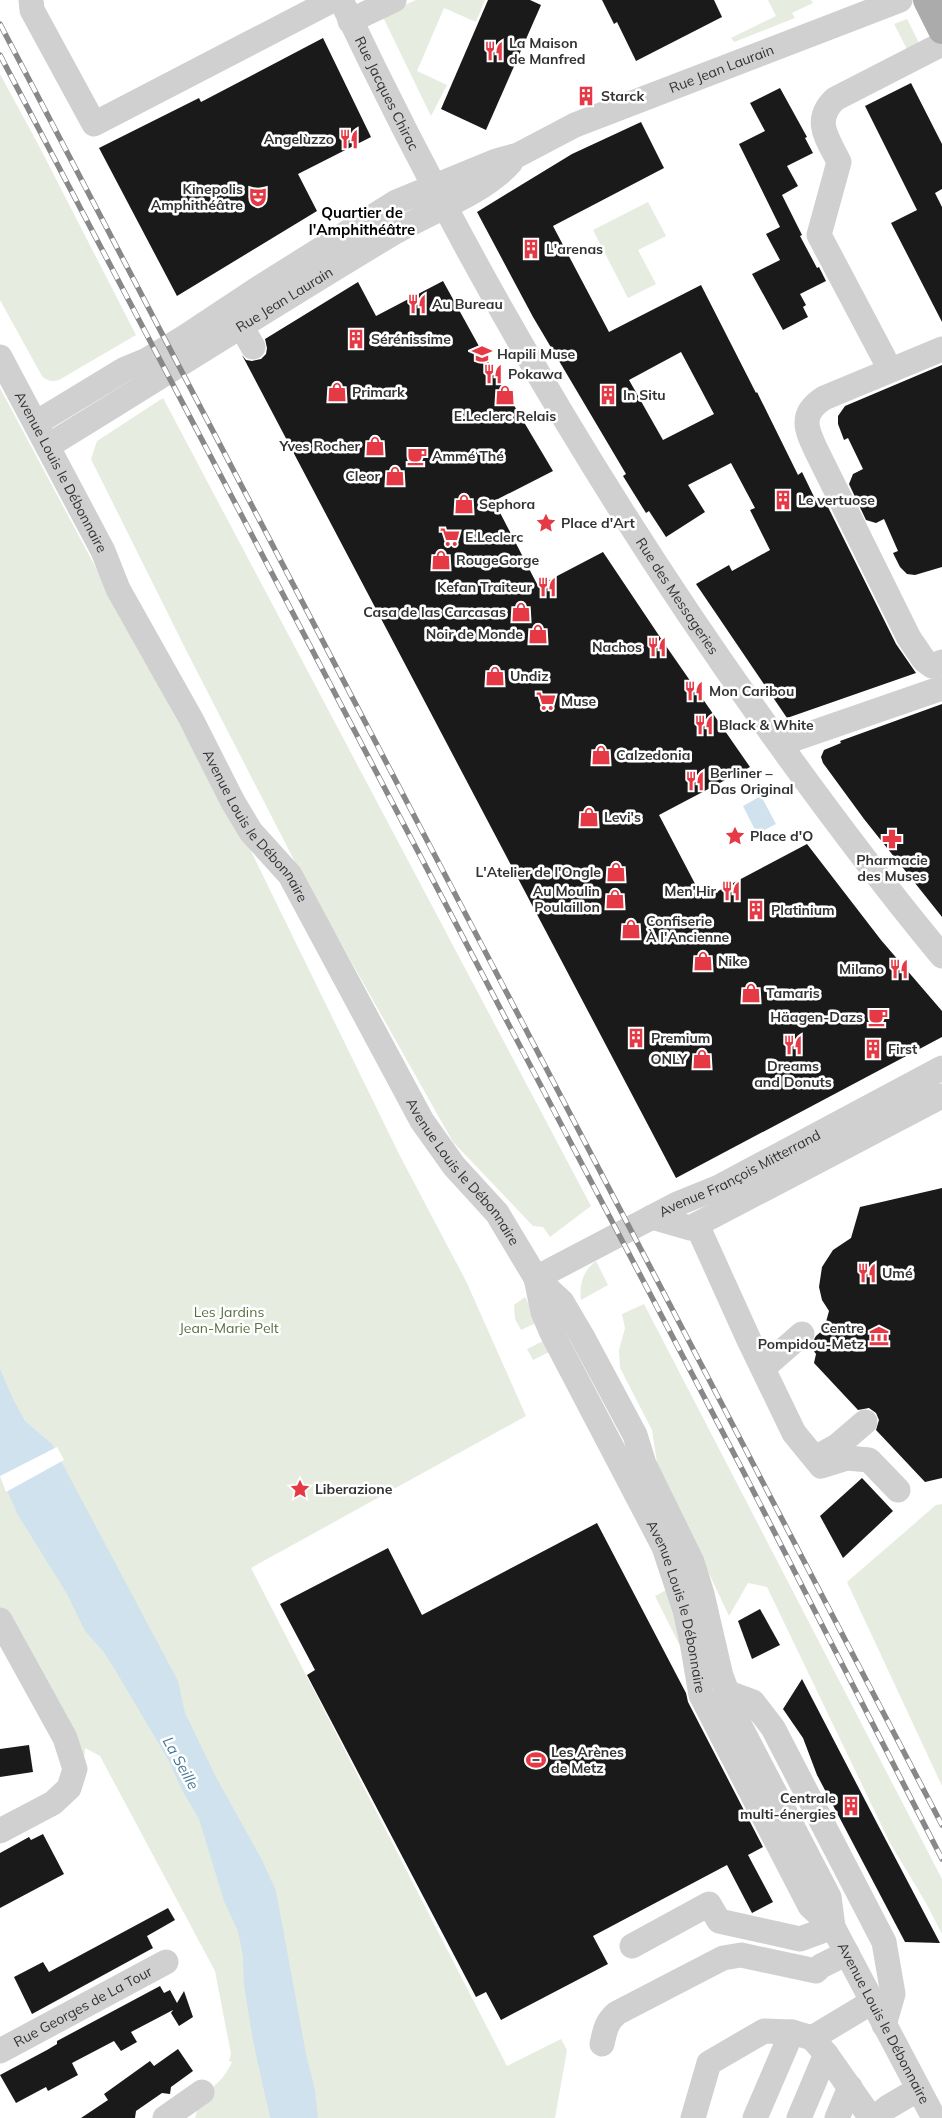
<svg xmlns="http://www.w3.org/2000/svg" width="942" height="2118" font-family="Mulish,sans-serif">
<style>
.green{fill:#e6ecdf}
.water{fill:#cfe2ee}
.pier{fill:#fff}
.building{fill:#1a1a1a;fill-rule:evenodd}
.lines{fill:none;stroke-linecap:round;stroke-linejoin:round}
.minor{stroke:#d0d0d0;stroke-width:25}
.major{stroke:#ababab;stroke-width:28}
.rail-casing{stroke:#888;stroke-width:5.5}
.rail{stroke:#fff;stroke-width:4;stroke-dasharray:11;stroke-linecap:butt}
.labels{text-anchor:middle;dominant-baseline:central;stroke-width:5;stroke-linejoin:round;paint-order:stroke}
.poi-label{font-size:14px;font-weight:bold;fill:#333;stroke:#fff;text-anchor:start}
.street-label{font-size:14px;fill:#333;stroke:#fff}
.park-label{font-size:14px;fill:#56703f;stroke:#fff}
.neighbourhood-label{font-size:15px;font-weight:bold;fill:#000;stroke:#fff}
.water-label{font-size:15px;font-style:italic;fill:#3f7597;stroke:#fff}
</style>
<rect width="100%" height="100%" fill="#fff"/>
<g class="green">
<path d="M416,0h69l-9,22 -32,-14 -27,63 30,14 -16,31 -49,-101z"/>
<path d="M768,0h43l2,3 -21,10 3,5 -61,24 -3,-4 45,-22z"/>
<path d="M907,19l13,26 -12,6 -14,-27z"/>
<path d="M0,74l39,72 97,189 -77,45c-7,2 -12,1 -17,-4l-42,-76z"/>
<path d="M648,202l18,34 -28,14 18,34 -28,14 -35,-68z"/>
<path d="M0,388l225,422 25,39 150,307 66,125 60,135 -275,152 256,498 54,-27 6,11 -12,68h-260l-35,-50 10,50h-75l7,-26c13,-3 24,-17 30,-30l-3,-1 2,-7 -16,-83 -115,-215 -15,-8 -1,15 -84,-155z"/>
<path d="M163,398l428,808 -41,31 -7,-10 -10,-1 -80,-84 -158,-280 -108,-210 -96,-193 6,-18z"/>
<path d="M596,1261l12,24 -27,15c-2,-16 2,-29 15,-39z"/>
<path d="M525,1297l13,25 -17,8 -6,-11 -1,-14z"/>
<path d="M644,1304l298,575v55l-16,-31 -36,-60 -123,-256 -19,-4 -19,33 -72,-153 -5,-33 -32,-62 -1,-18 6,-22 -3,-14z"/>
<path d="M547,1339l110,210 21,57 9,47 -3,1 -29,-58 13,-7 -11,-29 -108,-208 -16,8 -6,-11z"/>
<path d="M942,1504v282l-95,-204 89,-77z"/>
</g>
<g class="water">
<path d="M761,796l15,28 -19,10 -14,-28z"/>
<path d="M0,1369l12,28 13,24 27,23 126,237 7,32 31,64 46,83 14,31 30,163 9,36 3,28h-48l-17,-77 -9,-56 -1,-29 -5,-25 -14,-30 -25,-82 -17,-29 -13,-29 -52,-88 -14,-22 -18,-20 -18,-37 -49,-79 -18,-40z"/>
</g>
<path class="pier" d="M57,1447l7,13 -58,32 -6,-16z"/>
<g class="building">
<path d="M488,0h42l11,5 -55,125 -45,-21z"/>
<path d="M602,0h112l8,17 -86,44 -19,-39 -3,2z"/>
<path d="M323,38l48,99 -73,37 19,37 -140,85 -78,-148 100,-50 2,4z"/>
<path d="M911,83l31,61v45l-7,4 7,14v115l-51,-99 26,-13 -52,-104z"/>
<path d="M780,88l27,49 -2,1 8,15 -26,13 11,20 -16,9 20,40 -2,1 17,32 2,-1 7,14 -26,13 6,11 -3,2 5,10 -25,13 -31,-56 28,-14 -14,-26 14,-7 -41,-83 26,-13 -15,-28z"/>
<path d="M641,122l23,46 -111,58 56,106 92,-47 55,108 1,-1 41,83 4,-3 15,31 7,-4 72,145 20,29 -129,45 -91,-134 33,-19 3,6 38,-21 -20,-40 5,-2 -24,-45 -43,22 17,27 -39,25 -17,-26 -3,2 -23,-37 3,-2 -93,-157 -56,-105 95,-58zM681,352l33,62 -51,26 -34,-60z"/>
<path d="M443,281l37,67 73,123 -59,30 44,85 65,-34 63,94 84,121 -91,48 44,84 104,-55 74,96 61,71v26l-266,141 -434,-823 4,5 6,1 9,-2 5,-5 1,-6 -2,-9 93,-57 18,34z"/>
<path d="M942,365v202l-27,8 -8,-1 -7,-7 -7,-14 5,-2 -14,-32 -8,4 -10,-3 -17,-36 4,-10 10,-5 -15,-31 -4,2 -6,-16v-8l7,-10z"/>
<path d="M942,704v213l-78,-98 -41,-56 -2,-6 3,-7 17,-7 -1,-2z"/>
<path d="M942,1188v290l-17,4 -49,-52 3,-10 -3,-7 -7,-5 -11,2 -44,-47 2,-9 -6,-8 6,-10 8,-7 5,-18 -7,-11 -3,-13 3,-20 11,-17 18,-12 9,-31z"/>
<path d="M862,1478l31,33 -50,47 -23,-42z"/>
<path d="M597,1523l89,170 2,9 75,145 -15,8 25,47 -21,11 -25,-48 -134,71 15,28 -107,56 -15,-28 -10,5 -169,-322 8,-5 -35,-66 108,-56 34,67z"/>
<path d="M760,1609l20,36 -28,14 -14,-38z"/>
<path d="M802,1679l77,148 61,116 -35,-1 -88,-167 -14,-37 -20,-29z"/>
<path d="M29,1745l4,27 -33,5v-28z"/>
<path d="M43,1834l21,40 -64,34v-55l29,-16 2,3z"/>
<path d="M168,1908l7,12 -28,16 6,12 -121,66 -18,-37 29,-15 6,10z"/>
<path d="M160,1986l4,7 6,-3 7,13 7,-12 9,26 -14,9 -8,-13 2,-3 -42,22 6,10 -16,9 -7,-10 -42,22 6,12 -30,16 -2,-4 -30,16 -16,-28 47,-25 10,-6v-3z"/>
<path d="M178,2049l15,22 -22,16 -1,7 -8,-1 -26,18 -1,7h-54l27,-18 -4,-6 46,-33 4,5z"/>
</g>
<g class="lines">
<g class="minor">
<path d="M31,0l1,10 62,114 239,-124"/>
<path id="s1" d="M341,0c120,253 259,493 422,721 57,80 116,159 179,235"/>
<path d="M350,21l44,-21"/>
<path d="M233,312l20,35"/>
<path d="M942,349l-118,49c-25,16 -18,31 -7,54l92,186 15,22 8,6 10,-4"/>
<path id="s2" d="M0,357l103,194 15,38 73,130 42,83 18,30 39,43 132,246 32,45 43,47 39,65 26,24 20,34 53,99 9,29 48,98 10,32 19,82 19,50 89,171 4,30 101,191"/>
<path d="M884,358l-65,-123 20,-73c-11,-23 -27,-41 -4,-63l107,-55"/>
<path id="s3" d="M36,423l89,-54 22,-9 38,-23 77,-51 134,-84 100,-41 22,-6 57,-30 325,-125"/>
<path id="s4" d="M48,446c116,-71 230,-144 347,-214 36,-21 89,-39 116,-70"/>
<path d="M780,744l162,-56"/>
<path d="M652,1217l38,11 252,-132"/>
<path d="M697,1225l52,115 45,93 27,33 26,-8 22,2 29,30"/>
<path id="s5" d="M536,1278l7,34 8,19 113,216 21,63 7,32 9,53 109,211 23,21"/>
<path id="s6" d="M536,1278l141,-74 42,-17 223,-119"/>
<path d="M763,1368l39,-34"/>
<path d="M817,1457l20,-11 28,-24"/>
<path d="M0,1620l65,118 10,31 -6,19 -16,15 -53,28"/>
<path d="M726,1692l27,10 20,26 111,214 9,52 -9,31"/>
<path d="M632,1946l77,-42 10,17 81,18 33,-12"/>
<path d="M812,2038l60,-36"/>
<path d="M602,2044c3,-13 4,-22 15,-31l106,-55 18,-3 75,16 5,-5 26,-13"/>
<path id="s7" d="M0,2051l166,-89"/>
<path d="M165,2118l37,-26"/>
<path d="M693,2118l16,-55 55,-32 28,1 20,6 14,16 45,64"/>
<path d="M755,2118l37,-86"/>
<path d="M799,2118l27,-64"/>
<path d="M837,2118l13,-31"/>
<path d="M874,2118l14,-11 29,-17"/>
</g>
<path class="major" d="M927,0l15,30"/>
<defs>
<g id="rail">
<path d="M0,24l942,1801"/>
<path d="M0,55l743,1416 199,388"/>
</g>
</defs>
<use href="#rail" class="rail-casing"/>
<use href="#rail" class="rail"/>
</g>
<defs>
<symbol id="restaurant-bare" viewBox="-9 -9 18 18"><path d="M-5-6h1v4h1v-4h1v4h1v-4h1v5L-1.5 .5V6h-2V.5L-5-1ZM5-6V6H3V1.5H1.5Q1.5-4 5-6Z" fill="#e63946" stroke="#fff" stroke-width="2.5" paint-order="stroke"/></symbol>
<symbol id="building-bare" viewBox="-9 -9 18 18"><path d="M-4-6H4V6H1V3H-1V6H-4ZM-2.5-4.3h1.7v1.8h-1.7ZM.8-4.3h1.7v1.8H.8ZM-2.5-1h1.7V.8h-1.7ZM.8-1h1.7V.8H.8Z" fill="#e63946" stroke="#fff" stroke-width="2.5" paint-order="stroke"/></symbol>
<symbol id="theatre-bare" viewBox="-9 -9 18 18"><path d="M-5-5.5Q0-4 5-5.5V0Q5 5 0 6Q-5 5-5 0ZM-3.3-2.5H-1v1.5H-3.3ZM1-2.5H3.3v1.5H1ZM-2.8 1Q0 5.5 2.8 1Z" fill="#e63946" stroke="#fff" stroke-width="2.5" paint-order="stroke"/></symbol>
<symbol id="school-bare" viewBox="-9 -9 18 18"><path d="M0-5L7-2L0 1L-7-2ZM-4 1L0 2.5L4 1V4Q0 6-4 4Z" fill="#e63946" stroke="#fff" stroke-width="2.5" paint-order="stroke"/></symbol>
<symbol id="shop-bare" viewBox="-9 -9 18 18"><path d="M-5-2.5h2.3a2.7 3.5 0 0 1 5.4 0H5L5.5 6h-11ZM-1.5-2.5h3a1.5 2.3 0 0 0-3 0Z" fill="#e63946" stroke="#fff" stroke-width="2.5" paint-order="stroke"/></symbol>
<symbol id="cafe-bare" viewBox="-9 -9 18 18"><path d="M-5.5-4.5H6V0H3Q3 3.5 0 3.5H-2.5Q-5.5 3.5-5.5 0ZM3-3.2v2h1.7v-2ZM-6 4.5H4V6H-6Z" fill="#e63946" stroke="#fff" stroke-width="2.5" paint-order="stroke"/></symbol>
<symbol id="sight-bare" viewBox="-9 -9 18 18"><path d="M0-6L1.8-2.2L6-1.7L2.9 1.2L3.7 5.4L0 3.3L-3.7 5.4L-2.9 1.2L-6-1.7L-1.8-2.2Z" fill="#e63946" stroke="#fff" stroke-width="2.5" paint-order="stroke"/></symbol>
<symbol id="supermarket-bare" viewBox="-9 -9 18 18"><path d="M-6-5.5h2.5l.6 2H6L4.5 2H-2.5L-4.4-4H-6ZM-1.5 3.2a1.3 1.3 0 1 0 .1 0ZM3 3.2a1.3 1.3 0 1 0 .1 0Z" fill="#e63946" stroke="#fff" stroke-width="2.5" paint-order="stroke"/></symbol>
<symbol id="pharmacy-bare" viewBox="-9 -9 18 18"><path d="M-2-6h4v4h4v4h-4v4h-4v-4h-4v-4h4Z" fill="#e63946" stroke="#fff" stroke-width="2.5" paint-order="stroke"/></symbol>
<symbol id="museum-bare" viewBox="-9 -9 18 18"><path d="M0-6L6-3V-2H-6V-3ZM-5-1h2V3h-2ZM-1-1h2V3h-2ZM3-1h2V3H3ZM-6 4H6V6H-6Z" fill="#e63946" stroke="#fff" stroke-width="2.5" paint-order="stroke"/></symbol>
<symbol id="stadium-bare" viewBox="-9 -9 18 18"><path d="M0-5a6.5 5 0 1 0 0 10a6.5 5 0 1 0 0-10ZM-3.5-1.8h7v3.6h-7Z" fill="#e63946" stroke="#fff" stroke-width="2.5" paint-order="stroke"/></symbol>
</defs>
<g fill-rule="evenodd">
<use href="#restaurant-bare" x="480" y="37" width="28" height="28"/>
<use href="#building-bare" x="572" y="82" width="28" height="28"/>
<use href="#restaurant-bare" x="335" y="125" width="28" height="28"/>
<use href="#theatre-bare" x="244" y="183" width="28" height="28"/>
<use href="#building-bare" x="517" y="235" width="28" height="28"/>
<use href="#restaurant-bare" x="403" y="290" width="28" height="28"/>
<use href="#building-bare" x="342" y="325" width="28" height="28"/>
<use href="#school-bare" x="468" y="340" width="28" height="28"/>
<use href="#restaurant-bare" x="479" y="360" width="28" height="28"/>
<use href="#shop-bare" x="323" y="378" width="28" height="28"/>
<use href="#shop-bare" x="491" y="381" width="28" height="28"/>
<use href="#building-bare" x="594" y="381" width="28" height="28"/>
<use href="#shop-bare" x="361" y="432" width="28" height="28"/>
<use href="#cafe-bare" x="403" y="442" width="28" height="28"/>
<use href="#shop-bare" x="381" y="462" width="28" height="28"/>
<use href="#building-bare" x="769" y="486" width="28" height="28"/>
<use href="#shop-bare" x="450" y="490" width="28" height="28"/>
<use href="#sight-bare" x="532" y="509" width="28" height="28"/>
<use href="#supermarket-bare" x="436" y="523" width="28" height="28"/>
<use href="#shop-bare" x="427" y="546" width="28" height="28"/>
<use href="#restaurant-bare" x="533" y="573" width="28" height="28"/>
<use href="#shop-bare" x="507" y="598" width="28" height="28"/>
<use href="#shop-bare" x="524" y="620" width="28" height="28"/>
<use href="#restaurant-bare" x="643" y="633" width="28" height="28"/>
<use href="#shop-bare" x="481" y="662" width="28" height="28"/>
<use href="#restaurant-bare" x="680" y="677" width="28" height="28"/>
<use href="#supermarket-bare" x="532" y="687" width="28" height="28"/>
<use href="#restaurant-bare" x="690" y="711" width="28" height="28"/>
<use href="#shop-bare" x="587" y="741" width="28" height="28"/>
<use href="#restaurant-bare" x="681" y="767" width="28" height="28"/>
<use href="#shop-bare" x="575" y="803" width="28" height="28"/>
<use href="#sight-bare" x="721" y="822" width="28" height="28"/>
<use href="#pharmacy-bare" x="878" y="825" width="28" height="28"/>
<use href="#shop-bare" x="602" y="858" width="28" height="28"/>
<use href="#restaurant-bare" x="717" y="877" width="28" height="28"/>
<use href="#shop-bare" x="601" y="885" width="28" height="28"/>
<use href="#building-bare" x="742" y="896" width="28" height="28"/>
<use href="#shop-bare" x="617" y="915" width="28" height="28"/>
<use href="#shop-bare" x="689" y="947" width="28" height="28"/>
<use href="#restaurant-bare" x="885" y="955" width="28" height="28"/>
<use href="#shop-bare" x="737" y="979" width="28" height="28"/>
<use href="#cafe-bare" x="864" y="1003" width="28" height="28"/>
<use href="#building-bare" x="622" y="1024" width="28" height="28"/>
<use href="#restaurant-bare" x="779" y="1031" width="28" height="28"/>
<use href="#building-bare" x="859" y="1035" width="28" height="28"/>
<use href="#shop-bare" x="688" y="1045" width="28" height="28"/>
<use href="#restaurant-bare" x="853" y="1259" width="28" height="28"/>
<use href="#museum-bare" x="865" y="1322" width="28" height="28"/>
<use href="#sight-bare" x="286" y="1475" width="28" height="28"/>
<use href="#stadium-bare" x="522" y="1746" width="28" height="28"/>
<use href="#building-bare" x="837" y="1792" width="28" height="28"/>
</g>
<g class="labels">
<g class="poi-label">
<text x="509" y="43">La Maison<tspan x="509" dy="16">de Manfred</tspan></text>
<text x="601" y="96">Starck</text>
<text x="334" y="139" text-anchor="end">Angelùzzo</text>
<text x="243" y="189" text-anchor="end">Kinepolis<tspan x="243" dy="16">Amphithéâtre</tspan></text>
<text x="546" y="249">L'arenas</text>
<text x="432" y="304">Au Bureau</text>
<text x="371" y="339">Sérénissime</text>
<text x="497" y="354">Hapili Muse</text>
<text x="508" y="374">Pokawa</text>
<text x="352" y="392">Primark</text>
<text x="623" y="395">In Situ</text>
<text x="505" y="416" text-anchor="middle">E.Leclerc Relais</text>
<text x="360" y="446" text-anchor="end">Yves Rocher</text>
<text x="432" y="456">Ammé Thé</text>
<text x="380" y="476" text-anchor="end">Cleor</text>
<text x="798" y="500">Le vertuose</text>
<text x="479" y="504">Sephora</text>
<text x="561" y="523">Place d'Art</text>
<text x="465" y="537">E.Leclerc</text>
<text x="456" y="560">RougeGorge</text>
<text x="532" y="587" text-anchor="end">Kefan Traiteur</text>
<text x="506" y="612" text-anchor="end">Casa de las Carcasas</text>
<text x="523" y="634" text-anchor="end">Noir de Monde</text>
<text x="642" y="647" text-anchor="end">Nachos</text>
<text x="510" y="676">Undiz</text>
<text x="709" y="691">Mon Caribou</text>
<text x="561" y="701">Muse</text>
<text x="719" y="725">Black &amp; White</text>
<text x="616" y="755">Calzedonia</text>
<text x="710" y="773">Berliner –<tspan x="710" dy="16">Das Original</tspan></text>
<text x="604" y="817">Levi's</text>
<text x="750" y="836">Place d'O</text>
<text x="892" y="860" text-anchor="middle">Pharmacie<tspan x="892" dy="16">des Muses</tspan></text>
<text x="601" y="872" text-anchor="end">L'Atelier de l'Ongle</text>
<text x="600" y="891" text-anchor="end">Au Moulin<tspan x="600" dy="16">Poulaillon</tspan></text>
<text x="716" y="891" text-anchor="end">Men'Hir</text>
<text x="771" y="910">Platinium</text>
<text x="646" y="921">Confiserie<tspan x="646" dy="16">À l'Ancienne</tspan></text>
<text x="718" y="961">Nike</text>
<text x="884" y="969" text-anchor="end">Milano</text>
<text x="766" y="993">Tamaris</text>
<text x="863" y="1017" text-anchor="end">Häagen-Dazs</text>
<text x="651" y="1038">Premium</text>
<text x="888" y="1049">First</text>
<text x="687" y="1059" text-anchor="end">ONLY</text>
<text x="793" y="1066" text-anchor="middle">Dreams<tspan x="793" dy="16">and Donuts</tspan></text>
<text x="882" y="1273">Umé</text>
<text x="864" y="1328" text-anchor="end">Centre<tspan x="864" dy="16">Pompidou-Metz</tspan></text>
<text x="315" y="1489">Liberazione</text>
<text x="551" y="1752">Les Arènes<tspan x="551" dy="16">de Metz</tspan></text>
<text x="836" y="1798" text-anchor="end">Centrale<tspan x="836" dy="16">multi-énergies</tspan></text>
</g>
<g class="street-label">
<text stroke="none"><textPath href="#s3" startOffset="775">Rue Jean Laurain</textPath></text>
<text stroke="none"><textPath href="#s1" startOffset="104">Rue Jacques Chirac</textPath></text>
<text stroke="none"><textPath href="#s4" startOffset="278">Rue Jean Laurain</textPath></text>
<text stroke="none"><textPath href="#s2" startOffset="130">Avenue Louis le Débonnaire</textPath></text>
<text stroke="none"><textPath href="#s1" startOffset="685">Rue des Messageries</textPath></text>
<text stroke="none"><textPath href="#s2" startOffset="535">Avenue Louis le Débonnaire</textPath></text>
<text stroke="none"><textPath href="#s2" startOffset="940">Avenue Louis le Débonnaire</textPath></text>
<text stroke="none"><textPath href="#s6" startOffset="229">Avenue François Mitterrand</textPath></text>
<text stroke="none"><textPath href="#s5" startOffset="360">Avenue Louis le Débonnaire</textPath></text>
<text stroke="none"><textPath href="#s7" startOffset="94">Rue Georges de La Tour</textPath></text>
<text stroke="none"><textPath href="#s2" startOffset="1899">Avenue Louis le Débonnaire</textPath></text>
</g>
<g class="park-label">
<text x="229" y="1312">Les Jardins<tspan x="229" dy="16">Jean-Marie Pelt</tspan></text>
</g>
<g class="neighbourhood-label">
<text x="362" y="212">Quartier de<tspan x="362" dy="17">l'Amphithéâtre</tspan></text>
</g>
<g class="water-label">
<text transform="translate(181 1763) rotate(61)">La Seille</text>
</g>
</g>
</svg>
